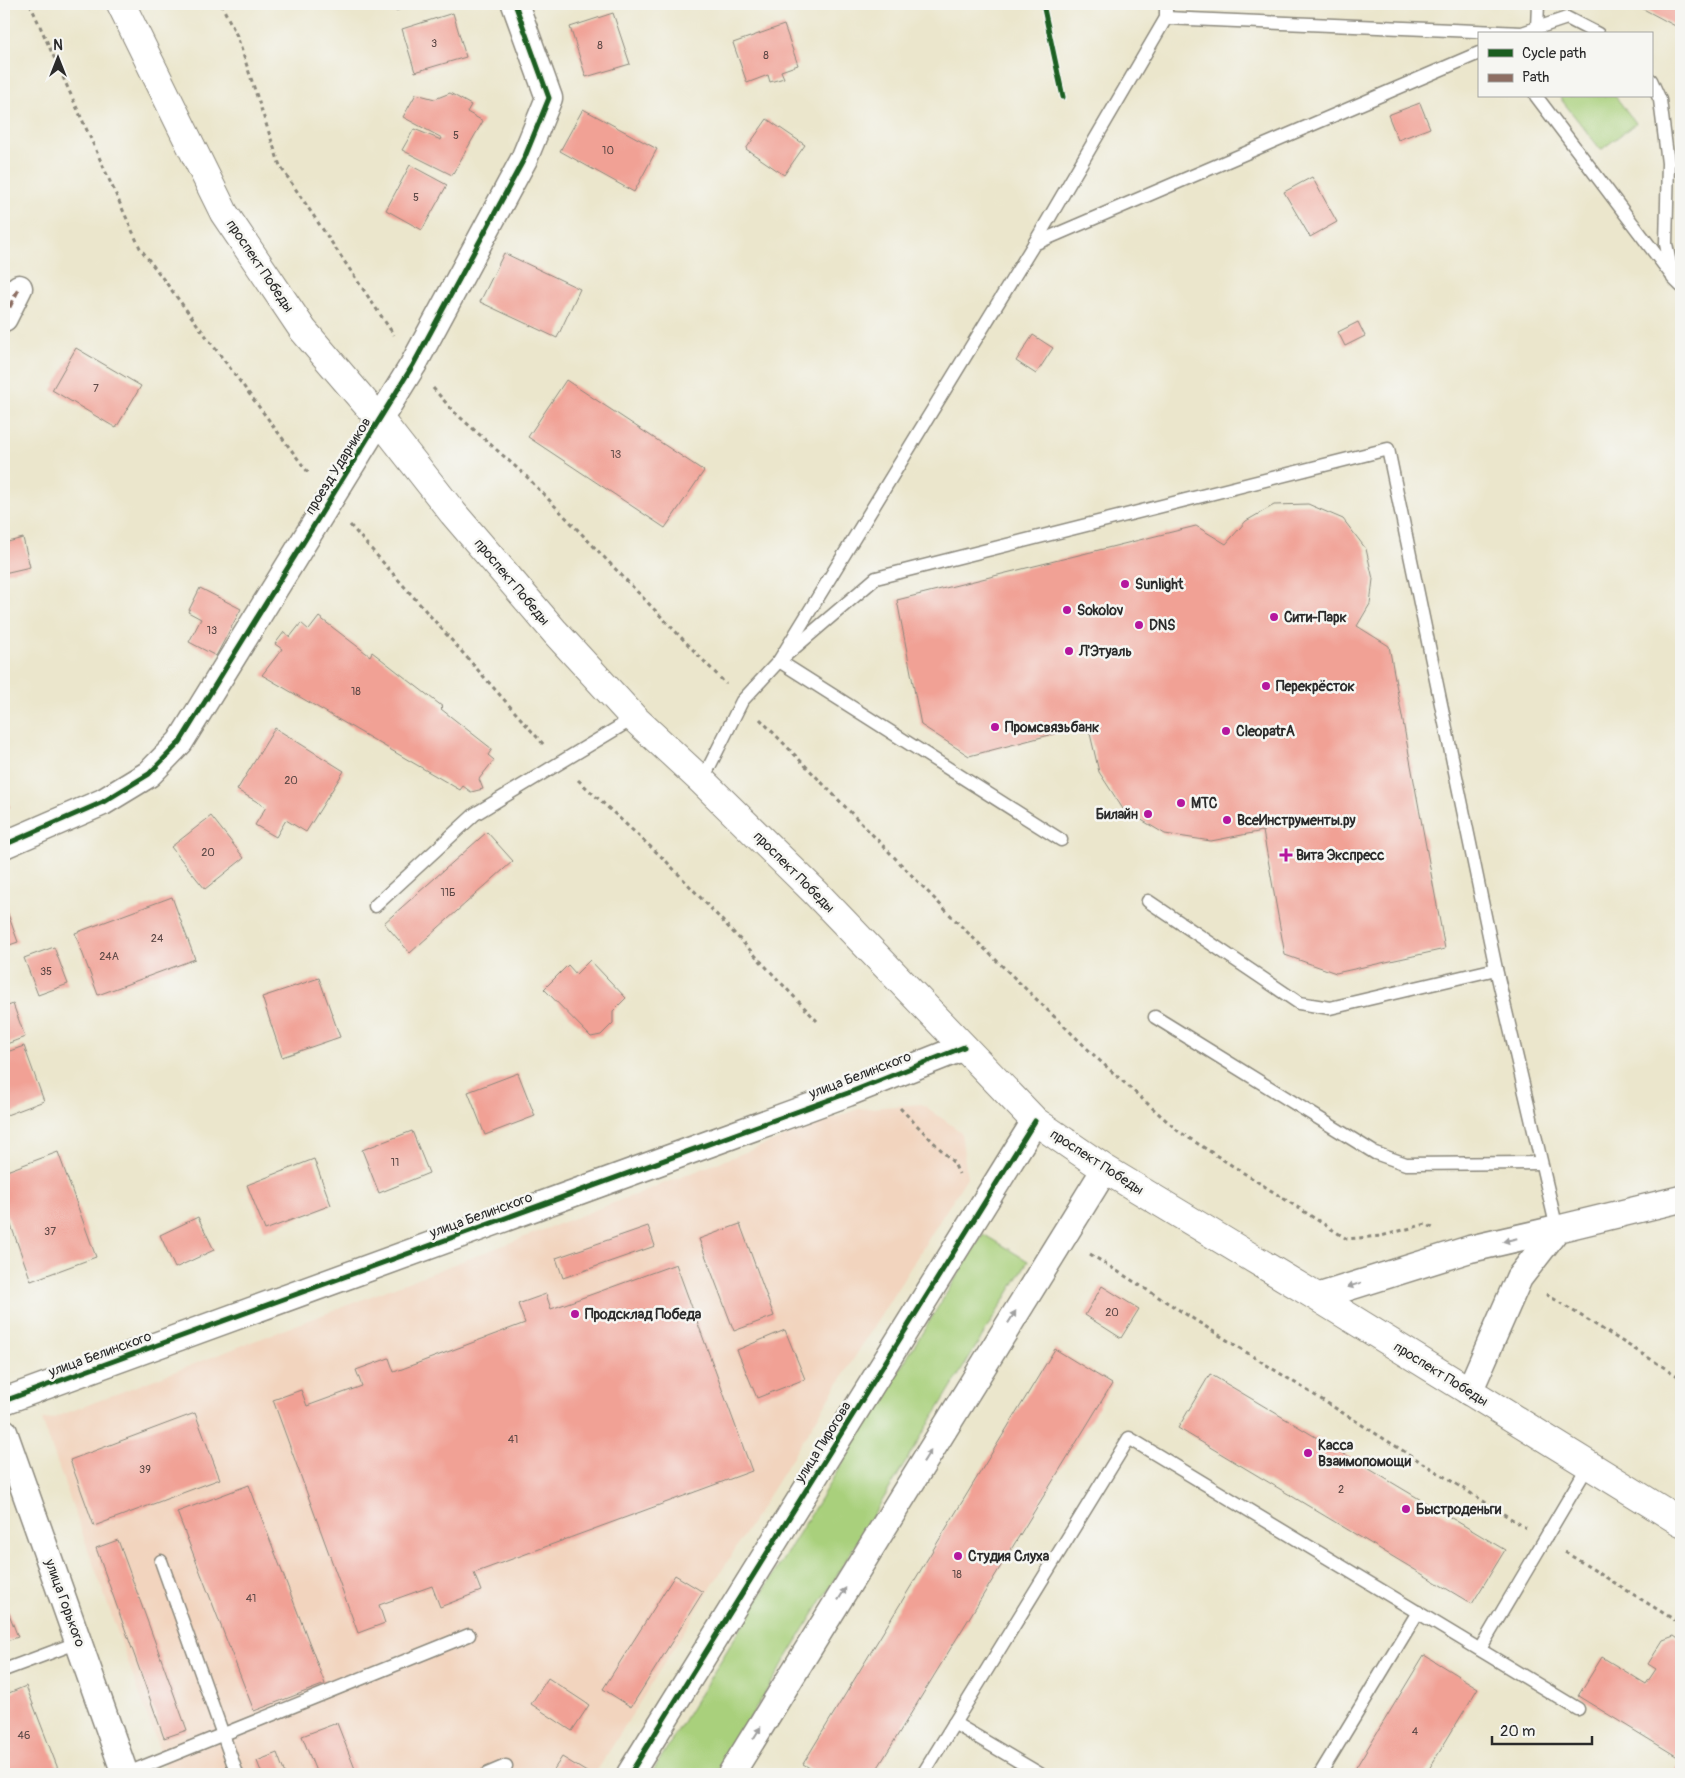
<svg xmlns="http://www.w3.org/2000/svg" width="1685" height="1778" font-family="Pangolin,sans-serif">
<style>
.built{fill:#f2d4be}
.green{fill:#a9d07b;stroke:#6a7e53}
.building{fill:#f1a195}
.lines{fill:none;stroke-linecap:round;stroke-linejoin:round}
.lane-casing{stroke:#8b887c;stroke-width:15}
.street-casing{stroke:#8b887c;stroke-width:29}
.primary-casing{stroke:#8b887c;stroke-width:30}
.path{stroke:#8b887c;stroke-width:3;stroke-dasharray:4 4;stroke-linecap:butt}
.lane{stroke:#fff;stroke-width:12}
.street{stroke:#fff;stroke-width:26}
.primary{stroke:#fff;stroke-width:28}
.quiet{stroke:#8d6e63;stroke-width:4;stroke-dasharray:8 4;stroke-linecap:butt}
.cycleway-casing{stroke:#f6f6f2;stroke-width:8}
.cycleway{stroke:#1b5e20;stroke-width:5}
.oneway{fill:#a0a0a0}
.poi-dot{fill:#b5179e;stroke:#f6f6f2;stroke-width:2}
.labels{text-anchor:middle;dominant-baseline:central;stroke-width:5;stroke-linejoin:round;paint-order:stroke}
.number-label{font-size:11px;fill:#5c4846}
.street-label{font-size:14px;fill:#2b2b2b;stroke:#f6f6f2}
.poi-label{font-size:14px;font-weight:bold;fill:#2b2b2b;stroke:#f6f6f2;text-anchor:start}
</style>
<rect width="100%" height="100%" fill="#f6f6f2"/>
<filter id="ink" filterUnits="userSpaceOnUse"><feTurbulence type="fractalNoise" baseFrequency=".02" numOctaves="2"/><feDisplacementMap in="SourceGraphic" scale="10" xChannelSelector="R" yChannelSelector="G"/><feConvolveMatrix kernelMatrix="1 2 1 2 8 2 1 2 1" color-interpolation-filters="sRGB"/></filter>
<filter id="wash" filterUnits="userSpaceOnUse"><feTurbulence type="fractalNoise" baseFrequency=".0096" numOctaves="4" result="noise"/><feDisplacementMap in="SourceGraphic" scale="20" xChannelSelector="R" yChannelSelector="G"/><feGaussianBlur stdDeviation="1.12" result="paint"/><feColorMatrix in="noise" values="0 0 0 0 0 0 0 0 0 0 0 0 0 0 0 0 0 1.4 0 .05"/><feComposite in="paint" operator="in"/></filter>
<g filter="url(#wash)">
<rect width="100%" height="100%" fill="#ebe6cc"/>
<path class="built" d="M922,1104l39,28 6,45 -372,597h-427l-126,-354 9,-1 807,-310z"/>
<g class="green">
<path d="M1562,96h53l21,27 -35,27 -41,-52z"/>
<path d="M983,1234l45,27 -312,513h-65z"/>
</g>
<g id="blocks">
<g class="building">
<path d="M393,4h25l-23,7z"/>
<path d="M1634,4h47v25z"/>
<path d="M453,13l13,44 -51,15 -13,-43z"/>
<path d="M613,13l17,51 -44,13 -16,-50z"/>
<path d="M784,25l14,40 -17,6 3,7 -14,4 -2,-7 -21,8 -14,-40z"/>
<path d="M450,93l21,12 -4,7 16,9 -31,54 -50,-25 12,-21 27,11 1,-2 -39,-21 13,-23 19,5z"/>
<path d="M1420,103l10,25 -32,12 -10,-25z"/>
<path d="M583,109l74,40 -23,43 -74,-41z"/>
<path d="M767,119l38,26 -21,30 -38,-26z"/>
<path d="M410,165l37,20 -25,45 -36,-20z"/>
<path d="M1312,177l25,45 -27,15 -26,-45z"/>
<path d="M504,253l76,36 -23,49 -77,-36z"/>
<path d="M1358,322l7,14 -20,10 -7,-14z"/>
<path d="M1033,335l20,13 -17,26 -20,-13z"/>
<path d="M76,348l65,38 -25,42 -64,-38z"/>
<path d="M566,380l138,91 -39,57 -137,-91z"/>
<path d="M1308,504l35,15 23,30 7,30 -3,25 -13,22 32,20 56,303 -109,24 -51,-18 -22,-124 -52,10 -46,-7 -42,-25 -24,-37 -11,-47 -119,31 -48,-31 -24,-125 299,-74 30,18 20,-23 28,-16z"/>
<path d="M23,538l7,29 -26,6v-30z"/>
<path d="M200,588l41,21 -25,47 -27,-14 12,-23 -13,-7z"/>
<path d="M319,617l51,39 2,-4 71,55 -2,2 51,40 -4,6 6,5 -15,19 4,10 -12,3 -8,-6 -3,4 -198,-115 20,-26 -7,-5 9,-12 6,5 11,-14 8,7z"/>
<path d="M275,728l69,43 -38,61 -20,-12 -10,17 -21,-12 11,-18 -29,-17z"/>
<path d="M4,792l6,15 -6,3z"/>
<path d="M211,816l33,42 -39,31 -34,-42z"/>
<path d="M487,832l26,29 -103,92 -26,-30z"/>
<path d="M172,897l23,62 -97,36 -23,-62z"/>
<path d="M4,903l14,39 -14,5z"/>
<path d="M54,947l14,37 -30,11 -14,-37z"/>
<path d="M590,960l36,38 -13,13v12l-12,12 -10,2 -47,-48 24,-24 8,9z"/>
<path d="M319,978l21,59 -58,20 -20,-60z"/>
<path d="M4,995l4,11 5,-2 12,33 -21,8z"/>
<path d="M24,1046l20,55 -40,15v-63z"/>
<path d="M518,1073l17,43 -50,19 -17,-43z"/>
<path d="M412,1131l17,42 -50,20 -17,-43z"/>
<path d="M58,1152l38,105 -65,24 -27,-75v-34z"/>
<path d="M314,1159l17,46 -66,25 -18,-45z"/>
<path d="M198,1217l16,33 -39,18 -15,-33z"/>
<path d="M740,1224l34,92 -40,15 -35,-92z"/>
<path d="M648,1226l7,20 -92,32 -7,-20z"/>
<path d="M676,1264l76,207 -278,102 7,18 -41,16 -8,-21 -53,19 6,18 -27,10 -85,-233 28,-10 6,16 55,-20 -6,-16 33,-12 5,14 131,-49 -7,-19 28,-10 5,15z"/>
<path d="M1102,1286l37,23 -18,29 -36,-23z"/>
<path d="M785,1330l20,49 -48,19 -20,-48z"/>
<path d="M1055,1349l57,35 -238,390h-54l-17,-10z"/>
<path d="M1210,1374l295,176 -33,54 -294,-176z"/>
<path d="M195,1413l25,66 -126,47 -24,-66z"/>
<path d="M249,1485l76,199 -71,27 -77,-199z"/>
<path d="M118,1540l69,190 -23,8 -68,-190z"/>
<path d="M675,1575l28,17 -72,115 -28,-18z"/>
<path d="M4,1601l14,36 -14,5z"/>
<path d="M1674,1636l7,5v118l-103,-63 24,-39 44,27 10,-15 -8,-5 15,-24z"/>
<path d="M1424,1655l54,33 -52,86h-74z"/>
<path d="M548,1678l41,27 -17,26 -41,-27z"/>
<path d="M26,1686l34,88h-56v-79z"/>
<path d="M337,1723l20,51h-40l-15,-38z"/>
<path d="M277,1753l8,21h-23l-5,-13z"/>
<path d="M562,1757l28,17h-39z"/>
<path d="M1681,1761v13h-8z"/>
</g>
</g>
</g>
<g filter="url(#ink)">
<use href="#blocks" fill-opacity="0" stroke="#8b887c" stroke-width="1"/>
<g class="lines">
<defs>
<g id="lane">
<path d="M1166,18l356,15 45,-15 31,16"/>
<path d="M1532,30l5,-2 1,-24"/>
<path d="M1651,80l9,20 8,63 -2,81 7,34 8,8"/>
<path d="M1536,96l137,181"/>
<path d="M1034,244l445,-191"/>
<path d="M702,781l40,-80 37,-40 97,-83 512,-129 108,520 61,260"/>
<path d="M1061,840l-282,-179 255,-417 132,-226v-14"/>
<path d="M1148,901l151,102 31,5 166,-39"/>
<path d="M375,906l100,-92 159,-96"/>
<path d="M1155,1017l220,136 31,11 135,-1"/>
<path d="M161,1561l76,213"/>
<path d="M1480,1649l108,-183"/>
<path d="M4,1670l75,-28"/>
<path d="M954,1723l86,51"/>
<path d="M125,1774l344,-139"/>
<path d="M487,1774l19,-8"/>
<path d="M923,1774l206,-336 449,271"/>
<path d="M1320,1774l98,-162"/>
</g>
<g id="street">
<path d="M4,318l15,-30"/>
<path d="M4,845l99,-43 46,-28 31,-32 233,-377 111,-206 25,-61 -34,-94"/>
<path d="M1317,1297l153,-48 87,-20"/>
<path d="M1469,1392l50,-114 38,-49 124,-30"/>
<path d="M4,1401l844,-308 116,-46"/>
<path d="M4,1432l121,342"/>
<path d="M630,1774l405,-653"/>
<path d="M731,1774l374,-605"/>
</g>
<path id="primary" d="M121,4l103,209 79,117 77,90 73,93 102,119 79,86 68,63 113,111 220,229 70,48 212,128 364,225"/>
</defs>
<use href="#lane" class="lane-casing"/>
<use href="#street" class="street-casing"/>
<use href="#primary" class="primary-casing"/>
<g class="path">
<path d="M30,4l110,244 170,227"/>
<path d="M221,4l16,32 43,130 114,169"/>
<path d="M433,388l20,23 73,65 200,208"/>
<path d="M350,525l194,220"/>
<path d="M760,719l201,207 138,134 79,71 169,108 34,-3 45,-12 7,4"/>
<path d="M578,780l88,81 151,160"/>
<path d="M900,1108l54,55 5,11"/>
<path d="M1090,1254l436,274"/>
<path d="M1546,1294l135,84"/>
<path d="M1565,1552l116,72"/>
</g>
<use href="#lane" class="lane"/>
<use href="#street" class="street"/>
<use href="#primary" class="primary"/>
<path class="quiet" d="M4,318l15,-30"/>
<defs>
<g id="cycleway">
<path d="M1043,4l20,93"/>
<path d="M4,845l99,-43 46,-28 31,-32 233,-377 111,-206 25,-61 -34,-94"/>
<path d="M4,1401l844,-308 116,-46"/>
<path d="M630,1774l405,-653"/>
</g>
</defs>
<use href="#cycleway" class="cycleway-casing"/>
<use href="#cycleway" class="cycleway"/>
</g>
<defs><path id="oneway-solid" d="M-6-.8H1V-3.2L6.5 0L1 3.2V.8H-6Z" transform="scale(1.25)"/></defs>
<g class="oneway">
<use href="#oneway-solid" transform="translate(1510 1240) rotate(167)"/>
<use href="#oneway-solid" transform="translate(1354 1285) rotate(163)"/>
<use href="#oneway-solid" transform="translate(1012 1317) rotate(-58)"/>
<use href="#oneway-solid" transform="translate(927 1456) rotate(-58)"/>
<use href="#oneway-solid" transform="translate(842 1594) rotate(-58)"/>
<use href="#oneway-solid" transform="translate(757 1733) rotate(-58)"/>
</g>
</g>
<g class="poi-dot">
<circle cx="1125" cy="584" r="5"/>
<circle cx="1067" cy="610" r="5"/>
<circle cx="1274" cy="617" r="5"/>
<circle cx="1139" cy="625" r="5"/>
<circle cx="1069" cy="651" r="5"/>
<circle cx="1266" cy="686" r="5"/>
<circle cx="995" cy="727" r="5"/>
<circle cx="1226" cy="731" r="5"/>
<circle cx="1181" cy="803" r="5"/>
<circle cx="1148" cy="814" r="5"/>
<circle cx="1227" cy="820" r="5"/>
<path d="M1283.5 847.5h5v5h5v5h-5v5h-5v-5h-5v-5h5z"/>
<circle cx="575" cy="1314" r="5"/>
<circle cx="1308" cy="1453" r="5"/>
<circle cx="1406" cy="1509" r="5"/>
<circle cx="958" cy="1556" r="5"/>
</g>
<g class="labels">
<g class="number-label">
<text x="434" y="43">3</text>
<text x="600" y="45">8</text>
<text x="766" y="55">8</text>
<text x="456" y="135">5</text>
<text x="608" y="150">10</text>
<text x="416" y="197">5</text>
<text x="96" y="388">7</text>
<text x="616" y="454">1З</text>
<text x="212" y="630">13</text>
<text x="356" y="691">18</text>
<text x="291" y="780">20</text>
<text x="208" y="852">20</text>
<text x="448" y="892">11Б</text>
<text x="157" y="938">24</text>
<text x="109" y="956">24А</text>
<text x="46" y="971">35</text>
<text x="395" y="1162">11</text>
<text x="50" y="1231">37</text>
<text x="1112" y="1312">20</text>
<text x="513" y="1439">41</text>
<text x="145" y="1469">39</text>
<text x="1341" y="1489">2</text>
<text x="957" y="1574">18</text>
<text x="251" y="1598">41</text>
<text x="1415" y="1731">4</text>
<text x="24" y="1735">46</text>
</g>
<g class="street-label">
<text transform="translate(260 266) rotate(56)">проспект Победы</text>
<text transform="translate(338 466) rotate(-58)">проезд Ударников</text>
<text transform="translate(512 582) rotate(50)">проспект Победы</text>
<text transform="translate(794 872) rotate(45)">проспект Победы</text>
<text transform="translate(860 1075) rotate(-21)">улица Белинского</text>
<text transform="translate(1097 1162) rotate(33)">проспект Победы</text>
<text transform="translate(481 1215) rotate(-20)">улица Белинского</text>
<text transform="translate(100 1354) rotate(-20)">улица Белинского</text>
<text transform="translate(1441 1374) rotate(32)">проспект Победы</text>
<text transform="translate(823 1442) rotate(-58)">улица Пирогова</text>
<text transform="translate(65 1603) rotate(70)">улица Горького</text>
</g>
<g class="poi-label">
<text x="1135" y="584">Sunlight</text>
<text x="1077" y="610">Sokolov</text>
<text x="1284" y="617">Сити-Парк</text>
<text x="1149" y="625">DNS</text>
<text x="1079" y="651">Л'Этуаль</text>
<text x="1276" y="686">Перекрёсток</text>
<text x="1005" y="727">Промсвязьбанк</text>
<text x="1236" y="731">CleopatrA</text>
<text x="1191" y="803">МТС</text>
<text x="1138" y="814" text-anchor="end">Билайн</text>
<text x="1237" y="820">ВсеИнструменты.ру</text>
<text x="1296" y="855">Вита Экспресс</text>
<text x="585" y="1314">Продсклад Победа</text>
<text x="1318" y="1445">Касса<tspan x="1318" dy="16">Взаимопомощи</tspan></text>
<text x="1416" y="1509">Быстроденьги</text>
<text x="968" y="1556">Студия Слуха</text>
</g>
</g>
<rect width="1685" height="1778" fill="none" stroke="#f6f6f2" stroke-width="20"/>
<rect x="1478" y="32" width="175" height="65" fill="#f6f6f2" stroke="#a5a5a2"/>
<rect x="1488" y="49" width="25" height="8" fill="#1b5e20" stroke="#a5a5a2"/>
<text x="1522" y="58" font-size="15" fill="#2b2b2b">Cycle path</text>
<rect x="1488" y="74" width="25" height="8" fill="#8d6e63" stroke="#a5a5a2"/>
<text x="1522" y="82" font-size="15" fill="#2b2b2b">Path</text>
<g transform="translate(58 58)" stroke="#f6f6f2" stroke-width="4" paint-order="stroke">
<path d="M0-4L9 19L0 12L-9 19Z" fill="#2b2b2b"/>
<text y="-8" font-size="14" font-weight="bold" text-anchor="middle" fill="#2b2b2b">N</text>
</g>
<path d="M1492 1736v8h100v-8" fill="none" stroke="#2b2b2b" stroke-width="2.5"/>
<text x="1500" y="1736" font-size="15" fill="#2b2b2b" stroke="#f6f6f2" stroke-width="4" paint-order="stroke">20 m</text>
</svg>
